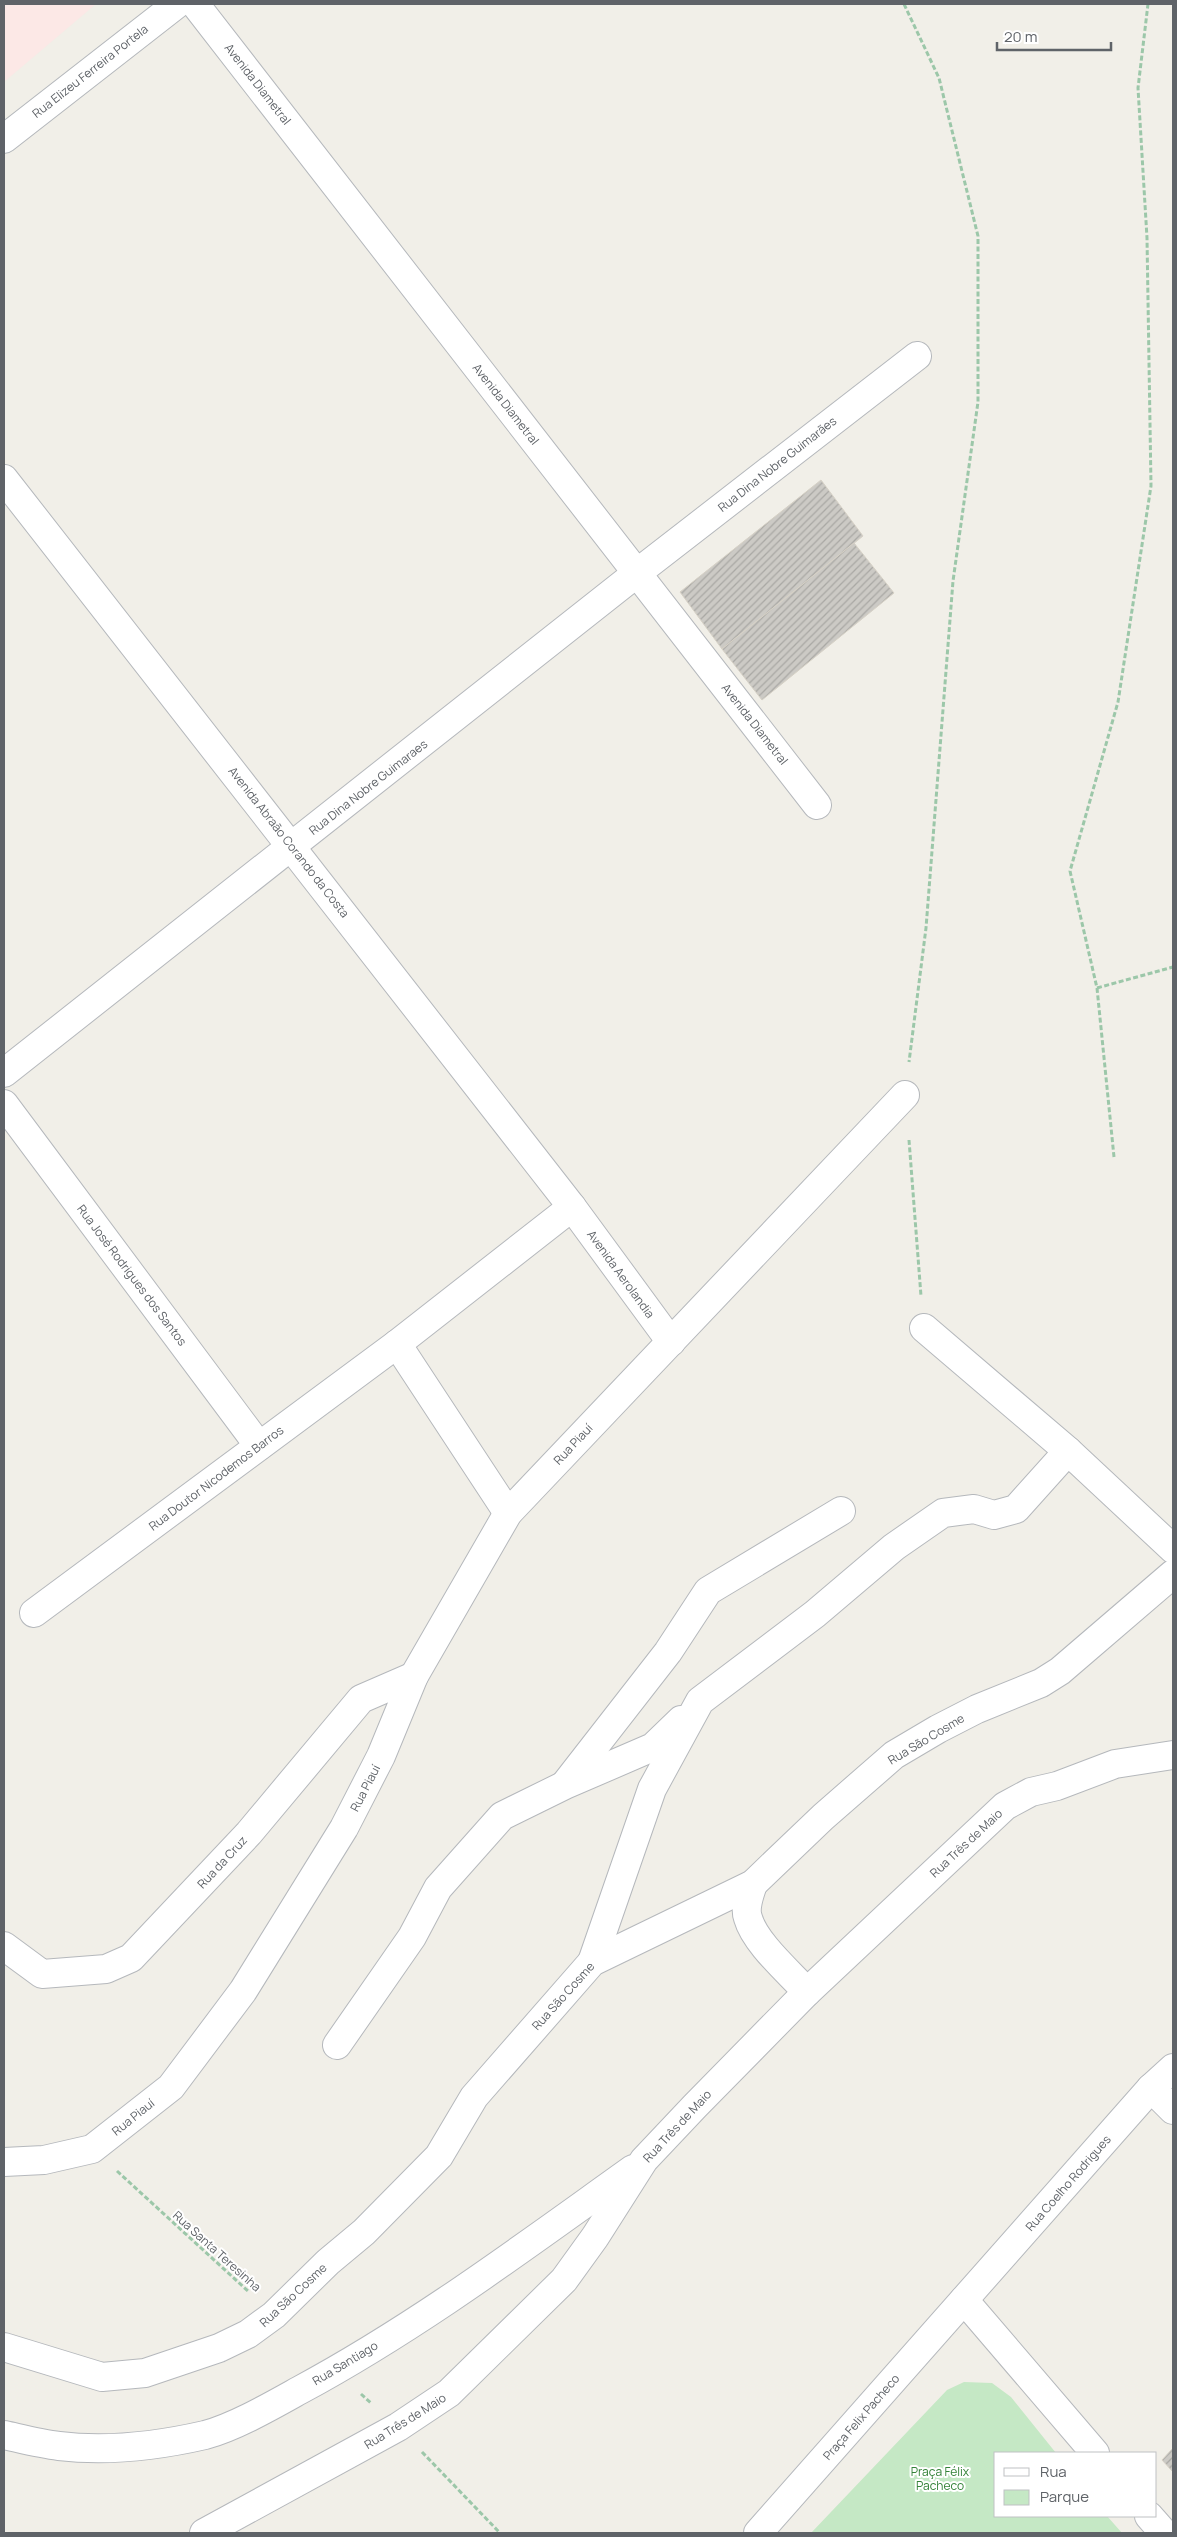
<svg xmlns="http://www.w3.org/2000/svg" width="1177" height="2537" font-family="Manrope,sans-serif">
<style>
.medical{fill:#fce8e6}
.green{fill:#c5e8c5}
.building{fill:url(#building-hatch);stroke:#d6d1c6}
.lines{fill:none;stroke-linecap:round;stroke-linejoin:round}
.street-casing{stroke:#b5b8bc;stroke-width:30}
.path{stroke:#9cc7a9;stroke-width:3;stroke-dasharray:5 2.5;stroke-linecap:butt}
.street{stroke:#fff;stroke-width:28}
.labels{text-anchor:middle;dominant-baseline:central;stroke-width:4;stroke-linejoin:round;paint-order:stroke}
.street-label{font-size:12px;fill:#5f6368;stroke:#fff}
.park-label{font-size:12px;fill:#348238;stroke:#fff}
</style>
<defs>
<pattern id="building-hatch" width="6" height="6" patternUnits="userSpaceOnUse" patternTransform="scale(1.25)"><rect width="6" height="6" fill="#cccac5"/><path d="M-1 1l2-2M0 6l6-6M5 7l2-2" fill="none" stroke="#a9a8a4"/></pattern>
</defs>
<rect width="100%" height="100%" fill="#f1efe8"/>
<path class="medical" d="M4,4h92l-92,78z"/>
<path class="green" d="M964,2382l28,1 19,14 45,56h-60v63h111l15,17h-311l136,-143z"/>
<g class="building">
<path d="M821,480l42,56 -141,113 -42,-57z"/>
<path d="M854,543l40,50 -132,107 -40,-51z"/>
<path d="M1173,2448v24l-11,-12z"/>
</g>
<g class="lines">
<defs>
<g id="street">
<path d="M195,4l622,801"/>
<path d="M4,139l173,-135"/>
<path d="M4,479l568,728 99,135"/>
<path d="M4,1073l633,-500 280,-217"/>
<path d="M4,1104l255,342"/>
<path d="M924,1328l144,123 105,98"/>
<path d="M397,1344l111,169"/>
<path d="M34,1613l363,-269 175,-137"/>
<path d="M566,1783l102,-131 40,-61 133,-80"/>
<path d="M753,1884c-3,10 -9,23 -5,34 7,25 41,54 59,74"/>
<path d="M4,1946l38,28 64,-5 25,-11 118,-125 112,-134 53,-23"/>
<path d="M592,1962l60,-173 48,-88 115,-87 79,-67 49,-34 31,-4 20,6 22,-6 52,-58"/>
<path d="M337,2045l75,-108 26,-49 64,-72 63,-31 88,-38 28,-27"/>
<path d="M1151,2088l22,22"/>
<path d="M4,2162l40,-2 48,-11 79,-62 72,-96 101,-163 37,-72 33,-80 94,-163 397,-418"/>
<path d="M964,2300l131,153"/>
<path d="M4,2347l98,30 43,-4 74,-25 29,-14 26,-19 54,-53 36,-30 75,-76 35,-59 118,-135 161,-78 70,-67 71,-62 44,-26 39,-20 64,-26 19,-12 113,-97"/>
<path d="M4,2435c18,4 37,9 55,11 49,6 98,0 146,-11 30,-8 68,-30 95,-45 117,-63 225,-144 333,-221"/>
<path d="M1149,2516l15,17"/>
<path d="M204,2533l194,-106 51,-34 115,-113 31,-43 49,-77 51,-54 112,-114 198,-186 26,-14 26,-6 58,-22 58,-9"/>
<path d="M758,2533l393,-445 22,-20"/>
</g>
</defs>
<use href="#street" class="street-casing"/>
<g class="path">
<path d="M904,4l35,74 39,158v166l-25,179 -27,347 -17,134"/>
<path d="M1097,988l76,-21"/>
<path d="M909,1140l12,156"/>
<path d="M1114,1157l-17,-169 -27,-117 48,-169 33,-216 -4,-248 -9,-150 10,-84"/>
<path d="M117,2171l132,121"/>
<path d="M361,2394l10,9"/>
<path d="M422,2452l78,81"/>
</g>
<use href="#street" class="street"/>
</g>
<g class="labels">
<g class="street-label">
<text transform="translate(90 71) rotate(-38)">Rua Elizeu Ferreira Portela</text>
<text transform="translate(258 84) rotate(52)">Avenida Diametral</text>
<text transform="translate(506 404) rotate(52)">Avenida Diametral</text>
<text transform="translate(777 464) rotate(-38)">Rua Dina Nobre Guimarães</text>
<text transform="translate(755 724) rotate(52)">Avenida Diametral</text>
<text transform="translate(368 787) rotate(-38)">Rua Dina Nobre Guimaraes</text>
<text transform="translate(289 842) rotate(52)">Avenida Abraão Corando da Costa</text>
<text transform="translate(621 1274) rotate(54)">Avenida Aerolandia</text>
<text transform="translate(132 1275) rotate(53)">Rua José Rodrigues dos Santos</text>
<text transform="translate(573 1444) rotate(-47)">Rua Piauí</text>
<text transform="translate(216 1478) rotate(-37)">Rua Doutor Nicodemos Barros</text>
<text transform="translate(926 1739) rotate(-31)">Rua São Cosme</text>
<text transform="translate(365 1788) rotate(-63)">Rua Piauí</text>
<text transform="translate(966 1843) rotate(-43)">Rua Três de Maio</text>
<text transform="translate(222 1862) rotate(-47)">Rua da Cruz</text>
<text transform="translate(563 1996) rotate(-48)">Rua São Cosme</text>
<text transform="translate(133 2117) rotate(-39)">Rua Piauí</text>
<text transform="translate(677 2126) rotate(-47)">Rua Três de Maio</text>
<text transform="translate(1068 2183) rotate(-49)">Rua Coelho Rodrigues</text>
<text transform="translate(217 2251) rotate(42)">Rua Santa Teresinha</text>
<text transform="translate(293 2295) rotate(-43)">Rua São Cosme</text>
<text transform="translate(345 2363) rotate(-31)">Rua Santiago</text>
<text transform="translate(861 2417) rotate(-49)">Praça Felix Pacheco</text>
<text transform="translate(405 2421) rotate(-32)">Rua Três de Maio</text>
</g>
<g class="park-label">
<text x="940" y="2471">Praça Félix<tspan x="940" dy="14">Pacheco</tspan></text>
</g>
</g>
<rect width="1177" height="2537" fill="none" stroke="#5f6368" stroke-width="10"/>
<rect x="994" y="2452" width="162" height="65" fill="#ffffff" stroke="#bfc1c3"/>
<rect x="1004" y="2468" width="25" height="8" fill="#ffffff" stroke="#bfc1c3"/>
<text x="1040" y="2477" font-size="15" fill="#5f6368">Rua</text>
<rect x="1004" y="2490" width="25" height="15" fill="#c5e8c5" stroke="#bfc1c3"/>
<text x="1040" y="2502" font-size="15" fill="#5f6368">Parque</text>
<path d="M997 42v8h114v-8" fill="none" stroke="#5f6368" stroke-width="2.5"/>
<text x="1004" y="42" font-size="15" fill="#5f6368" stroke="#ffffff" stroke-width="4" paint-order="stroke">20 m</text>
</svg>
